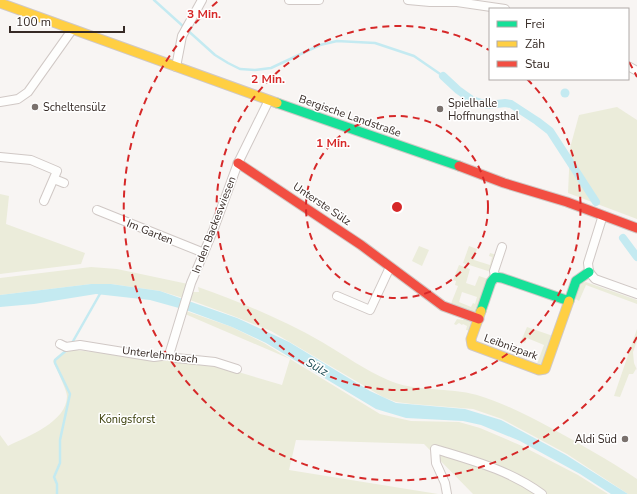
<svg xmlns="http://www.w3.org/2000/svg" width="637" height="494" font-family="'Nunito Sans',sans-serif">
<style>
.green{fill:#ebecda;fill-rule:evenodd}
.water{fill:#c4eaf1}
.lines{fill:none;stroke-linecap:round;stroke-linejoin:round}
.stream{stroke:#c4eaf1;stroke-width:2.5}
.canal{stroke:#c4eaf1;stroke-width:8}
.street-casing{stroke:#d0c8c5;stroke-width:10}
.fast-casing{stroke:#d0c8c5;stroke-width:11}
.slow-casing{stroke:#d0c8c5;stroke-width:11}
.jam-casing{stroke:#d0c8c5;stroke-width:11}
.street{stroke:#fefefd;stroke-width:8}
.fast{stroke:#16e098;stroke-width:9}
.slow{stroke:#ffcf43;stroke-width:9}
.jam{stroke:#f24e42;stroke-width:9}
.ring{fill:none;stroke:#d62828;stroke-width:2;stroke-dasharray:7 5}
.poi-dot{fill:#7a716d;stroke:#fff;stroke-width:1.5}
.labels{text-anchor:middle;dominant-baseline:central;stroke-width:3;stroke-linejoin:round;paint-order:stroke}
.poi-label{font-size:11px;fill:#362a25;stroke:#fff;text-anchor:start}
.street-label{font-size:11px;fill:#362a25;stroke:#fff}
.park-label{font-size:11px;fill:#373b05;stroke:#fff}
.water-label{font-size:12px;font-style:italic;fill:#1c4c55;stroke:#fff}
.centre{fill:#d62828;stroke:#fff;stroke-width:2}
.ring-label{font-size:12px;text-anchor:middle;font-weight:bold;fill:#d62828;stroke:#fff;stroke-width:3;stroke-linejoin:round;paint-order:stroke}
</style>
<rect width="100%" height="100%" fill="#f8f5f3"/>
<g class="green">
<path d="M617,107l20,13v99l-69,-26 2,-45 9,-33z"/>
<path d="M0,194l9,2 -3,28 79,29 -4,11 -81,10z"/>
<path d="M419,246l10,4 -7,16 -10,-5z"/>
<path d="M469,246l8,3 -3,11 16,5 2,-8 -3,-1 1,-3 7,2 -6,17 -28,-9z"/>
<path d="M459,265l11,4 -4,14 9,3 4,-10 9,3 -13,34 -25,-7 8,-20 -3,-1 1,-4 -3,-1zM462,292l15,5 -2,7 -2,-1 -2,4 -12,-5z"/>
<path d="M91,267l26,2 71,15 -5,14 -23,-7 -49,-7h-20l-91,11v-17z"/>
<path d="M586,282l51,18v4l-51,-19 -7,16 -3,-2 -1,-4 7,-12z"/>
<path d="M198,287c43,15 85,33 124,55 22,13 43,28 66,38 26,12 61,7 89,15 26,8 50,20 74,33 29,16 58,32 86,51v15h-9l-61,-40 -65,-35 -29,-10 -61,-5 -16,-2 -13,-5 -112,-66 -35,-14 -46,-17 3,-8h6z"/>
<path d="M186,311l46,16 32,16 116,71 31,7 48,1 21,6 42,18 56,29 30,19h-135l-49,-50 -128,-4 -7,30 149,24h-438v-59l8,11c20,-10 59,-24 59,-50 0,-6 -11,-28 -14,-35 6,-7 13,-9 22,-11l140,15 67,20 8,-26 -105,-45z"/>
<path d="M466,317l6,3 -1,11 -5,-1 1,-4 -4,-2 -1,1 -3,-2 -3,2 -2,-1 3,-5 6,1z"/>
<path d="M527,327l26,9 -10,27 -3,2 -3,-1 7,-19 -17,-7 -2,5 -4,-2z"/>
<path d="M637,329v12l-4,11 1,11 3,7 -1,-1 -3,5h-4l-9,23 -6,-1z"/>
</g>
<g class="water">
<circle cx="565" cy="93" r="4.5"/>
<path d="M91,284h20l49,7 77,27 52,24 81,49 26,12 69,6 36,11 65,35 62,39h-17l-31,-20 -60,-33 -39,-16 -18,-4 -57,-3 -30,-9 -110,-66 -34,-16 -46,-17 -36,-10 -54,-6 -62,10 -34,3v-12z"/>
</g>
<g class="lines">
<g class="stream">
<path d="M154,0l61,55 13,8 12,6 15,1 16,-2 49,-23 17,-4 38,2 39,13 29,20"/>
<path d="M72,343l29,-51"/>
<path d="M57,494v-10l-3,-7 6,-14v-23l10,-46 -15,-31v-3l13,-11"/>
</g>
<g class="canal">
<path d="M443,76l15,14 14,10 16,5 17,-2 6,1 26,17 13,10 46,71"/>
<path d="M623,238l14,19"/>
</g>
<defs>
<g id="street">
<path d="M289,0h30"/>
<path d="M408,0l22,2h27l48,7"/>
<path d="M628,66l9,5"/>
<path d="M176,67l6,-31 20,-36"/>
<path d="M0,102l18,-3 10,-7 44,-62"/>
<path d="M0,157l31,3 26,11 -13,30"/>
<path d="M54,179l10,4"/>
<path d="M97,210l107,43"/>
<path d="M603,215l-15,48 1,9 6,7 42,15"/>
<path d="M495,277l-1,-6 8,-24"/>
<path d="M337,296l33,14 20,-43"/>
<path d="M60,344l6,3 14,-2 74,12 15,-2 7,3 39,4 22,7"/>
<path d="M169,355l22,-72 22,-52 25,-68 31,-63"/>
<path d="M447,494l-2,-11 -9,-20 -1,-14c39,12 74,21 107,45"/>
</g>
<g id="fast">
<path d="M277,103l182,63"/>
<path d="M481,311l10,-29 4,-5 7,1 67,23 7,-20 13,-9"/>
</g>
<g id="slow">
<path d="M0,3l277,100"/>
<path d="M481,311l-10,28 1,6 67,25 6,-1 24,-68"/>
</g>
<g id="jam">
<path d="M238,163l123,82 82,61 36,13"/>
<path d="M459,166l45,17 63,19 70,26"/>
</g>
</defs>
<use href="#street" class="street-casing"/>
<use href="#fast" class="fast-casing"/>
<use href="#slow" class="slow-casing"/>
<use href="#jam" class="jam-casing"/>
<use href="#street" class="street"/>
<use href="#fast" class="fast"/>
<use href="#slow" class="slow"/>
<use href="#jam" class="jam"/>
</g>
<g class="ring">
<circle cx="397" cy="207" r="91"/>
<path d="M527 79A182 182 0 1 1 489 50"/>
<path d="M637 337A273 273 0 1 1 218 1M629 62A273 273 0 0 1 637 77"/>
</g>
<g class="poi-dot">
<circle cx="35" cy="107" r="4"/>
<circle cx="440" cy="109" r="4"/>
<circle cx="625" cy="439" r="4"/>
</g>
<g class="labels">
<g class="poi-label">
<text x="448" y="103">Spielhalle<tspan x="448" dy="13">Hoffnungsthal</tspan></text>
<text x="43" y="107">Scheltensülz</text>
<text x="617" y="439" text-anchor="end">Aldi Süd</text>
</g>
<g class="street-label">
<text transform="translate(350 116) rotate(19)">Bergische Landstraße</text>
<text transform="translate(322 204) rotate(34)">Unterste Sülz</text>
<text transform="translate(214 225) rotate(-69)">In den Backeswiesen</text>
<text transform="translate(150 232) rotate(22)">Im Garten</text>
<text transform="translate(511 347) rotate(20)">Leibnizpark</text>
<text transform="translate(160 355) rotate(7)">Unterlehmbach</text>
</g>
<g class="park-label">
<text x="127" y="419">Königsforst</text>
</g>
<g class="water-label">
<text transform="translate(317 367) rotate(31)">Sülz</text>
</g>
</g>
<circle cx="397" cy="207" r="6" class="centre"/>
<g class="ring-label">
<text x="204" y="18">3 Min.</text>
<text x="268" y="83">2 Min.</text>
<text x="333" y="147">1 Min.</text>
</g>
<rect x="489" y="8" width="140" height="72" fill="#ffffff" stroke="#afaaa8"/>
<rect x="497" y="21" width="20" height="6" fill="#16e098" stroke="#afaaa8"/>
<text x="525" y="28" font-size="12" fill="#362a25">Frei</text>
<rect x="497" y="41" width="20" height="6" fill="#ffcf43" stroke="#afaaa8"/>
<text x="525" y="48" font-size="12" fill="#362a25">Zäh</text>
<rect x="497" y="61" width="20" height="6" fill="#f24e42" stroke="#afaaa8"/>
<text x="525" y="68" font-size="12" fill="#362a25">Stau</text>
<path d="M10 26v6h114v-6" fill="none" stroke="#362a25" stroke-width="2"/>
<text x="16" y="26" font-size="12" fill="#362a25" stroke="#ffffff" stroke-width="3" paint-order="stroke">100 m</text>
</svg>
